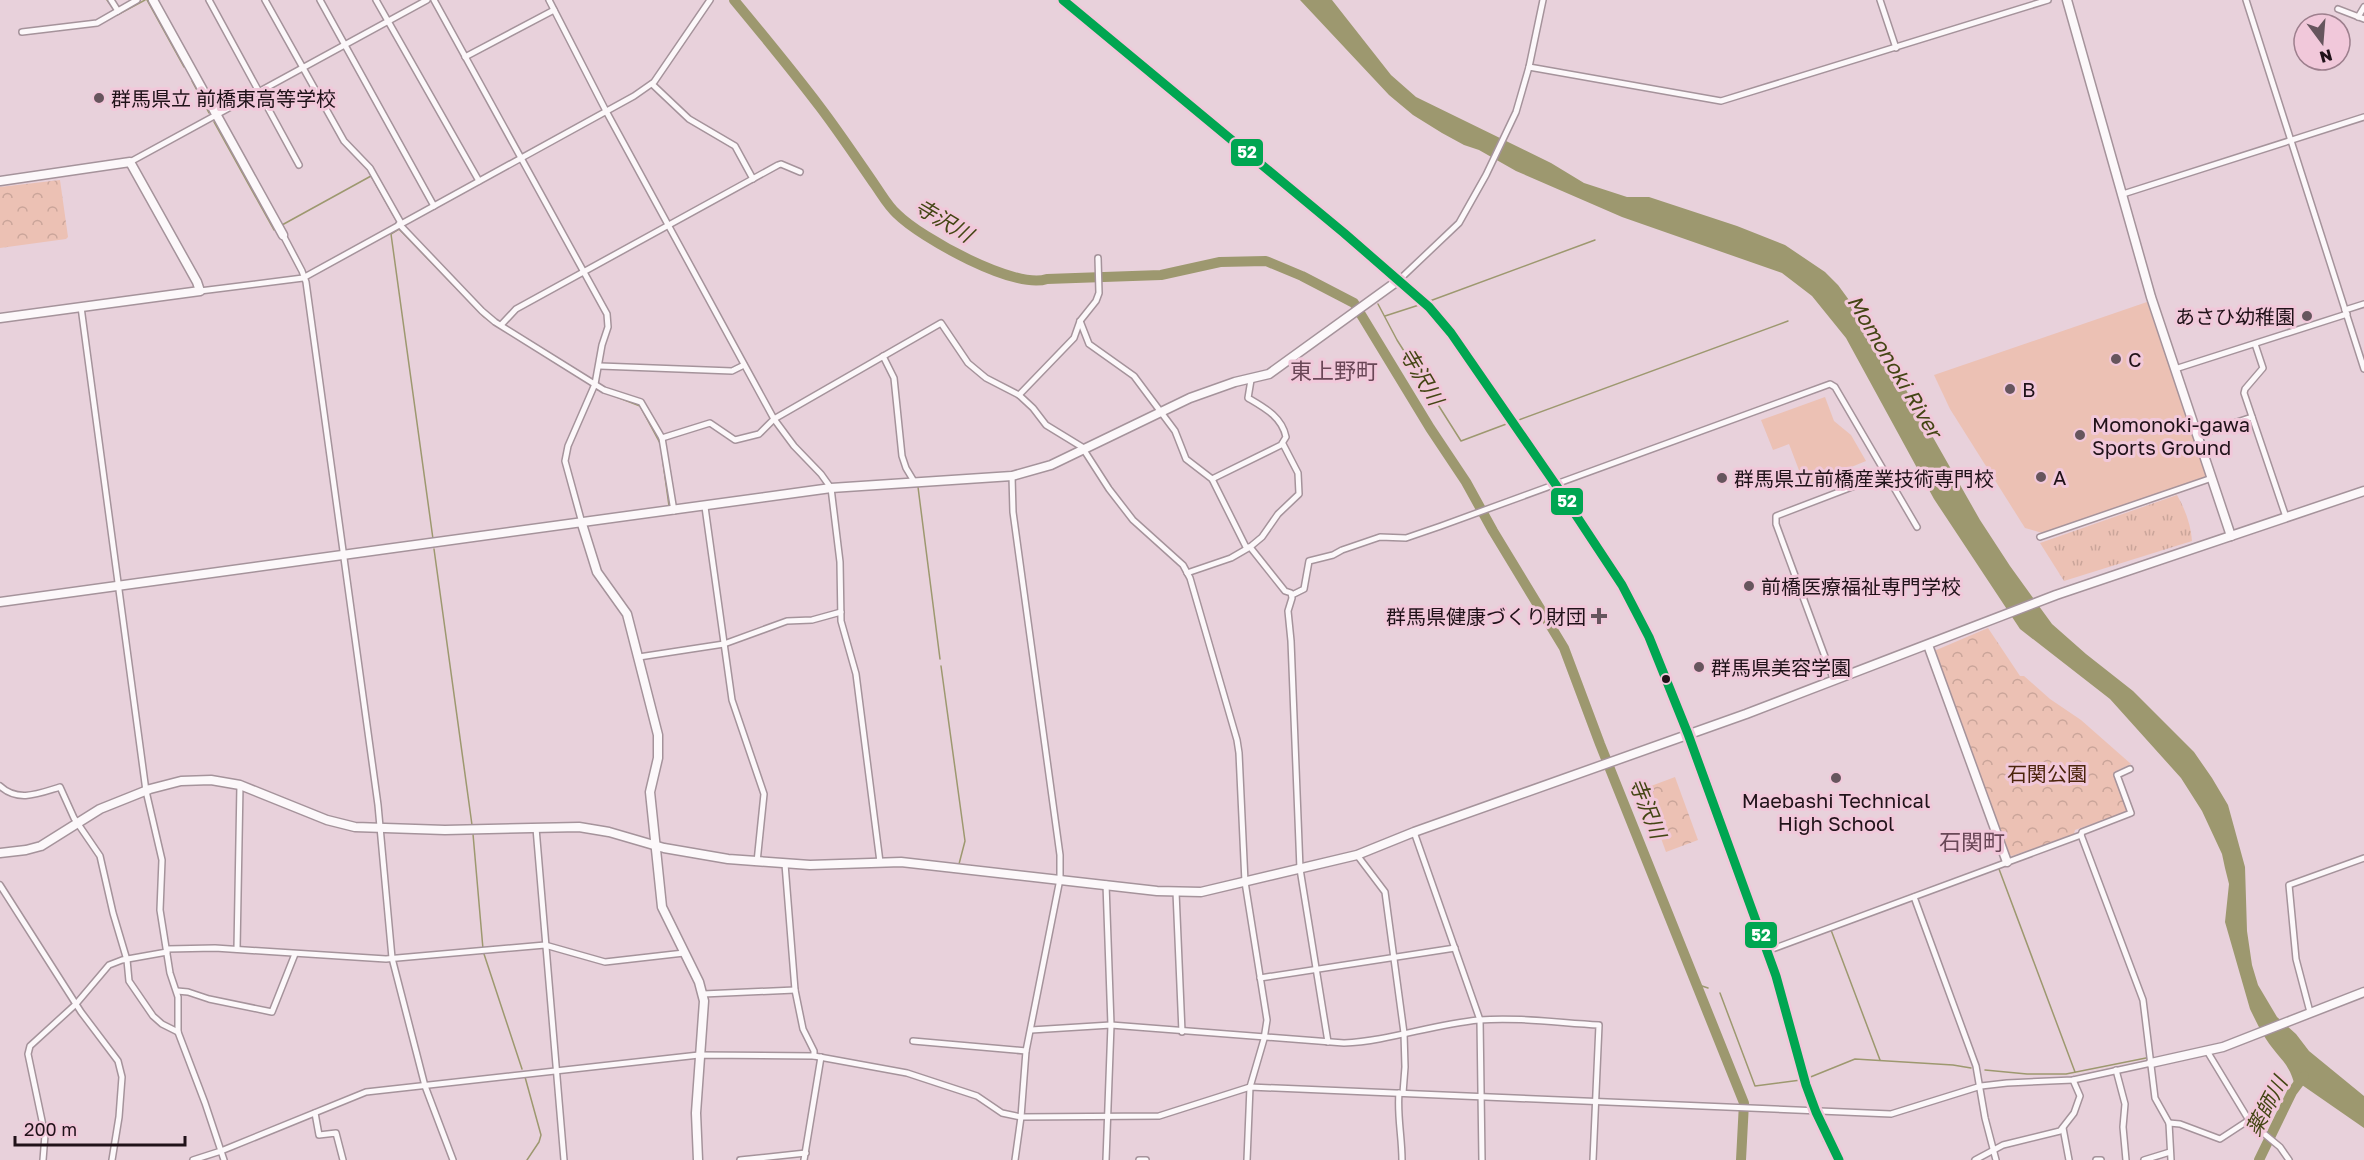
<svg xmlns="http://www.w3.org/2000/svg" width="2364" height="1160" font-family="'Golos Text','Noto Sans JP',sans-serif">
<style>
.grass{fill:url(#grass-tufts)}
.park{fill:url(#park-crowns)}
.garden{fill:#ecc1b4}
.water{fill:#9d986f}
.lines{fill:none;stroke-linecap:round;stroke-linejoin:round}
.stream{stroke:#9d986f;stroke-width:1.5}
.river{stroke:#9d986f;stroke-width:10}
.street-casing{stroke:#a5939b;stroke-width:8}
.secondary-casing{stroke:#a5939b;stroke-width:11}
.street{stroke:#fcf8fa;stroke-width:5}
.secondary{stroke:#fcf8fa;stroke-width:8}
.bus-1-casing{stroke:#f1c8da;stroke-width:14}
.bus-1{stroke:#00a651;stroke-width:9}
.poi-dot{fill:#66555d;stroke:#f1c8da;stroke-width:2}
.bus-dot{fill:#201219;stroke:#f1c8da;stroke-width:2}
.labels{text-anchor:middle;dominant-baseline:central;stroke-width:6;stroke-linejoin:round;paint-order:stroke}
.poi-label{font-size:20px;fill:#201219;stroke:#f1c8da;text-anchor:start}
.park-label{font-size:20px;fill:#4b240c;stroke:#f1c8da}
.water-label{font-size:21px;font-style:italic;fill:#444514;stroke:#f1c8da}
.quarter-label{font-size:22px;fill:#6a4757;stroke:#f1c8da}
.line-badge{stroke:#f1c8da;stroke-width:2}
.badge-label{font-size:16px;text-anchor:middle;font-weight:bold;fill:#fff}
</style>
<defs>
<pattern id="grass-tufts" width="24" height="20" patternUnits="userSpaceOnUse" patternTransform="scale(1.5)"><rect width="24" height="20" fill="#ecc1b4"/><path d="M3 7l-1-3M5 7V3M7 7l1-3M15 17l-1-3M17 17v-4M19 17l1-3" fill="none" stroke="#caa59a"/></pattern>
<pattern id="park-crowns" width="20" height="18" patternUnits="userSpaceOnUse" patternTransform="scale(1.5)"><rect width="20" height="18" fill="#ecc1b4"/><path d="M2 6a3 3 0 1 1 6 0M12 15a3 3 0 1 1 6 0" fill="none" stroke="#caa59a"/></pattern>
</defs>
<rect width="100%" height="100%" fill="#e8d1db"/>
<path class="grass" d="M2177,495c8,14 14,30 15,46l-128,40 -24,-38z"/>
<g class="park">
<path d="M60,180l8,57 -2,2 -66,9v-61z"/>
<path d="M1988,628l32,48h4l26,23 31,21 50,44 -17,8 13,38 -1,2 -51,18 -1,4 -62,22 -2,-1 -76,-204z"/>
<path d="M1675,777l23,63 -32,12 -23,-63z"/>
</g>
<g class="garden">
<path d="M2147,302l60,174 -1,3 -160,55 -21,-6 -75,-119 -16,-34z"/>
<path d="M1825,397l9,24 17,14 15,26 -61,25 -16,-42 -16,6 -12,-30z"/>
</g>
<path class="water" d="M1300,0h32l59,75 25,22 135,66 33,20 43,14h22l88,29 48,19 40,27 13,13 27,37 3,1 112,197 30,46 42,58 34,30 47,37 61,61 18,26 16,27 17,62 2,64 5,34 6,20 19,32 19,17 13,17 55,45v32l-62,-43 -7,2c-5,-24 -16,-28 -29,-48 -6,-9 -11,-20 -16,-30l-25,-87 4,-38 -4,-16 -3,-14 -20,-43 -21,-33 -71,-79 -90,-70 -86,-130 -88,-161 -34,-42 -30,-23 -160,-56 -106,-46 -37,-21 -15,-5 -22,-12 -29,-18 -24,-20z"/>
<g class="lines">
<g class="stream">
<path d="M107,0l6,8"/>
<path d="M147,0l37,67"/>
<path d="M117,15l28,-15"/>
<path d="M192,81l17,32"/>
<path d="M214,122l60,108"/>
<path d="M282,225l89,-49 25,44"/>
<path d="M1427,302l168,-62"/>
<path d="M1378,304l19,36 64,101 48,-18"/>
<path d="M1385,316l34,-11"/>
<path d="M596,389l44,17 21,39"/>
<path d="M1516,421l272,-100"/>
<path d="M662,455l7,51"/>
<path d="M918,487l22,172"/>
<path d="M433,539l-42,-305 8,-5 85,88 7,5"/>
<path d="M434,549l38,276"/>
<path d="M941,666l24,175 -6,23"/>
<path d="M473,834l10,115"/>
<path d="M1999,869l76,203"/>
<path d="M1831,930l49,130"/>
<path d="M484,954l38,115"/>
<path d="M1696,984l12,4"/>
<path d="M1720,993l35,93 46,-6"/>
<path d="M1985,1070l42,4h39l80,-16"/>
<path d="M525,1077l16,58 -2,7 -12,18"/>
<path d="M1808,1078l47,-19 98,6 18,3"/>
</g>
<g class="river">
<path d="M734,0c29,35 58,70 86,107 19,25 37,52 55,78 7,10 13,21 22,29 24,24 118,76 150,65l114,-4 59,-13 46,-1 36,15 52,27 76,125 36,54 27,49 71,117 36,96 144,359 -3,57"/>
<path d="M2259,1160l33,-68 12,-16"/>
</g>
<defs>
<g id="street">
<path d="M111,0l7,11"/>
<path d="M209,0l90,165"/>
<path d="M265,0l79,141 26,27 31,55"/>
<path d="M320,0l114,206"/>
<path d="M376,0l103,181"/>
<path d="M434,0l173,314 1,13 -6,18 -7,39 -27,62 -3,15 17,62"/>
<path d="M549,0l57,111 168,308 20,27 27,28 10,14 9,74 1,59 15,53 24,188"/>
<path d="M1880,0l16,48"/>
<path d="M2246,0l118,369"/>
<path d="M2338,9l26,10"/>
<path d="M2358,17l6,-10"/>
<path d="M22,32l75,-9 40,-23"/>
<path d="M465,57l89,-47"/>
<path d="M1529,67l192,34 327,-101"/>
<path d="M652,84l37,35 46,27 18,33"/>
<path d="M130,162l297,-162"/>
<path d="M2123,194l241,-77"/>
<path d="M399,224l83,87 13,11 109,68 37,12 21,36 12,73"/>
<path d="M283,235l19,36 4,11 72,523 14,153 33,128 28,74"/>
<path d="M1399,280l60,-57 27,-48 30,-63 13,-45 14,-67"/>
<path d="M200,291l103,-13 331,-182 20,-14 56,-82"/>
<path d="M81,307l65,484 16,69 -2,50 10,63 8,24v35l27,71 19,57"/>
<path d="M2345,310l19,-6"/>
<path d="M1080,321l9,23 45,32 41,55 11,28 26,20 34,68h4l35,44 6,2 1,5 -4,13 3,30 9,228 28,173"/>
<path d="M501,325l15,-16 262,-144 3,-1 19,8"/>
<path d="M2255,344l8,24 -18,21 -1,4 42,124"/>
<path d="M883,356l11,22 8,78 4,12 9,15"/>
<path d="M600,366l132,5 12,-6"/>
<path d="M2175,369l172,-55"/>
<path d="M1019,395l55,-57 6,-17 16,-20 3,-8 -1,-35"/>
<path d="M2198,435l54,-18"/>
<path d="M662,438l48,-15 25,17 24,-6 15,-15 167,-96 27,40 18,15 33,17 14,13 13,17 36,22 27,42 24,31 50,45 7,13 47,162 2,13 6,129 22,138 -3,19 -14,48 -3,73"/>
<path d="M1012,476l1,36 47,343v24l-34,172 -5,66 -6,43"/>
<path d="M1212,479l69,-34 5,-8c-4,-20 -21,-29 -38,-39l3,-18"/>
<path d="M705,507l27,193 32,94 -7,68"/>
<path d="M2040,537l172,-59"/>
<path d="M1187,573l44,-15 19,-11 12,-10 16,-23 21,-20 -1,-21 -15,-29"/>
<path d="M1292,595l12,-6 5,-28 24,-6 9,-5 38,-13 26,1 35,-12 389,-142 5,3 82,140"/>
<path d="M639,657l85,-13 63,-23 25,-1 29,-8"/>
<path d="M1834,681l-58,-157v-8l110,-42"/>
<path d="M0,786c18,17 40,7 60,1l14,31 26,38 13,57 14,47 2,21 24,35 9,8 16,8"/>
<path d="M536,828l28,332"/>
<path d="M1414,832l66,188 2,140"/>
<path d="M2081,835l62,165 12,98 14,25 2,37"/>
<path d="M1357,855l28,37 19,141 1,34 -2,26"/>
<path d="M785,864l10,126 8,39 11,22v5"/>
<path d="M1106,884l5,141 -5,135"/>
<path d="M0,885l81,127 37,49 4,16 -3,40 -7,43"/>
<path d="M1176,892l6,140"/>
<path d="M1914,897l62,169 9,52 11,42"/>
<path d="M167,949l48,-1 171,11 159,-14 60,17 79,-9"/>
<path d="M237,949l3,-164"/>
<path d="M1767,951l314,-116 1,-3 49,-19 -14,-38 13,-6"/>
<path d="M1260,978l195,-30"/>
<path d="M177,991l11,1 21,7 63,13 23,-58"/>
<path d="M703,994l92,-4"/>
<path d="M2310,1012l-14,-53 -7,-74 75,-27"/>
<path d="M1031,1030l80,-5 233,18c45,-2 90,-19 135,-23 40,-3 81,3 120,5l-6,135"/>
<path d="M913,1041l113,10"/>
<path d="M2207,1051l43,71 30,25 9,13"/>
<path d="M2116,1070l9,34 -2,23 3,33"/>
<path d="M1399,1093c-2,22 3,44 3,67"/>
<path d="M315,1113l4,22 17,-2 7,27"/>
<path d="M2169,1123l11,1 40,15 29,-19"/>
<path d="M2063,1128l6,32"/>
<path d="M1828,1140l11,20"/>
<path d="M43,1160l2,-25 -17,-81 2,-8 46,-42 33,-39 13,-5 45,-8"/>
<path d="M193,1160l28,-9 145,-59 333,-37 115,1 93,17 70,23 25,17 19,4 138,-1 91,-29 641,27 90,-28 26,-3 66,-3 78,-17"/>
<path d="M740,1160l66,-7"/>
<path d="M804,1160l17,-103"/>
<path d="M1139,1160h7"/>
<path d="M1975,1160l28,-15 57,-14 14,-18 6,-17 -7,-16"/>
<path d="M2096,1160h5"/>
<path d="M2144,1160l26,-8"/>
</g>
<g id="secondary">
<path d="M153,0l130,235"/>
<path d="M1063,0l281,233 85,74 22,26 105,152 66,100 27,52 39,97 88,242 30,109 22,55"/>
<path d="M2067,0l84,297 80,239"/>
<path d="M0,181l130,-19 67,120 3,9 -200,27"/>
<path d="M582,524l15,48 30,42 31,121v23l-8,34 12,115 37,75 5,19 -8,112 2,47"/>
<path d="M0,602l831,-114 181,-12 39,-11 139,-67 45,-16 34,-8 130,-94"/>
<path d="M1928,645l79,217"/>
<path d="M0,853l26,-3 15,-4 59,-37 50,-20 31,-8 30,-1 29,5 87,35 28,7 90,3 134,-3 30,5 55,16 64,11 82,6 91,-3 256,29 44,1 156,-37 57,-23 332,-118 310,-119 308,-104"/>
<path d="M2151,1063l72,-16 141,-55"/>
</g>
</defs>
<use href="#street" class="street-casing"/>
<use href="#secondary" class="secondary-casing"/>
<use href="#street" class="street"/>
<use href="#secondary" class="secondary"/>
<defs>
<path id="bus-1" d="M1063,0l281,233 85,74 22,26 105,152 66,100 27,52 39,97 88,242 30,109 10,27 23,48"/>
</defs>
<use href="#bus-1" class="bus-1-casing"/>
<use href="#bus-1" class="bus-1"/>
</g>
<g class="poi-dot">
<circle cx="99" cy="98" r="6"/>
<circle cx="2307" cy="316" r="6"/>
<circle cx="2116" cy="359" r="6"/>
<circle cx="2010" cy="389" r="6"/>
<circle cx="2080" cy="435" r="6"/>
<circle cx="2041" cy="477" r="6"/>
<circle cx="1722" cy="478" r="6"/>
<circle cx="1749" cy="586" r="6"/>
<path d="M1596 607h6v6h6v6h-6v6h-6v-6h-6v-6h6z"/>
<circle cx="1699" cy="667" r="6"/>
<circle cx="1836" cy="778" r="6"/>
</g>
<circle class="bus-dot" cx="1666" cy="679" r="5"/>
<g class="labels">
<g class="poi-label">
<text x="111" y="98">群馬県立 前橋東高等学校</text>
<text x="2295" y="316" text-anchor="end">あさひ幼稚園</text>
<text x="2128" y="359">C</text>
<text x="2022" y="389">B</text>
<text x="2092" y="424">Momonoki-gawa<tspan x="2092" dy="23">Sports Ground</tspan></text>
<text x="2053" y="477">A</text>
<text x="1734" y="478">群馬県立前橋産業技術専門校</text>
<text x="1761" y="586">前橋医療福祉専門学校</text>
<text x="1586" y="616" text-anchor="end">群馬県健康づくり財団</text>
<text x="1711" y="667">群馬県美容学園</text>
<text x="1836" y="800" text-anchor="middle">Maebashi Technical<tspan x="1836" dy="23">High School</tspan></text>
</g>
<g class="park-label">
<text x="2047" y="773">石関公園</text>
</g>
<g class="water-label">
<text transform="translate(944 220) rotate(31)">寺沢川</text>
<text transform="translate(1895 366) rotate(59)">Momonoki River</text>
<text transform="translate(1422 376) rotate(59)">寺沢川</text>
<text transform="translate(1648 808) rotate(68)">寺沢川</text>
<text transform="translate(2266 1106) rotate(-62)">薬師川</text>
</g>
<g class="quarter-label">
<text x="1334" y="370">東上野町</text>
<text x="1972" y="841">石関町</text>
</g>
</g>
<g class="line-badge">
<rect x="1230" y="138" width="34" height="29" rx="6" fill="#00a651"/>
<rect x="1550" y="487" width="34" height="29" rx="6" fill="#00a651"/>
<rect x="1744" y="921" width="34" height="28" rx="6" fill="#00a651"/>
</g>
<g class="badge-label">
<text x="1247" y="158">52</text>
<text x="1567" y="507">52</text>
<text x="1761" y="941">52</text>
</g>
<g transform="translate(2322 42) rotate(164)"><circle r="28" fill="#f1c8da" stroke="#9d7f8d" stroke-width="1.5"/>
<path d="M0-4.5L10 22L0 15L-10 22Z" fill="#66555d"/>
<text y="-9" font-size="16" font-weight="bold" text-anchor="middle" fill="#201219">N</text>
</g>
<path d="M15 1136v9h170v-9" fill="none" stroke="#201219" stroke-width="3"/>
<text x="24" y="1136" font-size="18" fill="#201219" stroke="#f1c8da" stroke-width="4.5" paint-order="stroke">200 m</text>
</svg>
